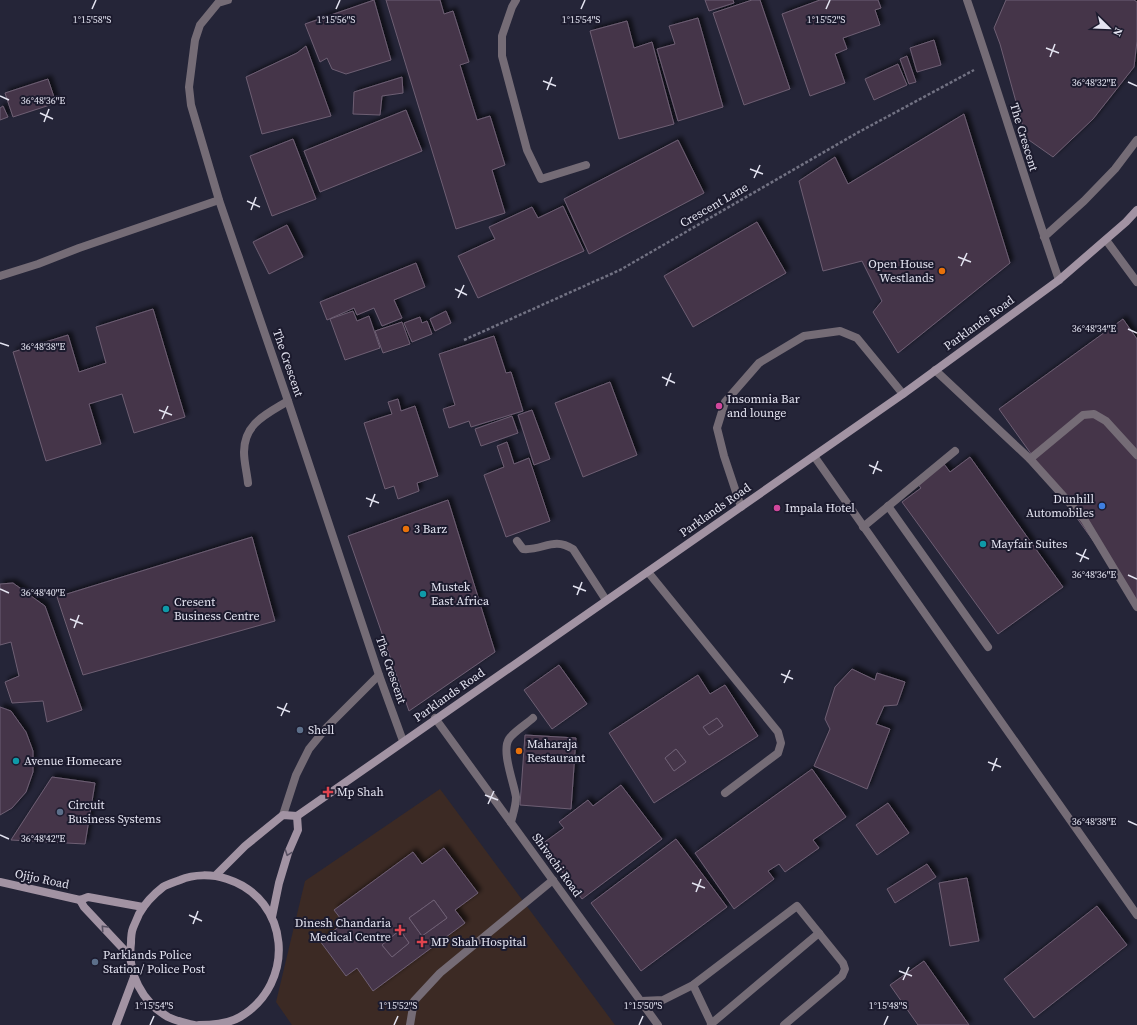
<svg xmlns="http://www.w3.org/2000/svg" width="1137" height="1025" font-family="'Source Serif 4',serif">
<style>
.medical{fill:#3c2a24}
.building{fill:#44344a;stroke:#6e5f73;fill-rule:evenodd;filter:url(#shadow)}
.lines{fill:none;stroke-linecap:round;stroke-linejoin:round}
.path{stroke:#727283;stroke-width:2.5;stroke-dasharray:3 2;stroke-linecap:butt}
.lane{stroke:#756c76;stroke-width:8}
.street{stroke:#756c76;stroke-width:8}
.secondary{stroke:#a293a3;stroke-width:8}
.oneway{stroke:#585163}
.ticks{fill:none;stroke:#e4e4f1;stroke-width:1.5}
.food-dot{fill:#e8710a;stroke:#1c1b2e;stroke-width:1.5}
.hotel-dot{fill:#d1479c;stroke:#1c1b2e;stroke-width:1.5}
.shop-dot{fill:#3f7fe0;stroke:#1c1b2e;stroke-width:1.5}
.culture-dot{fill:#0f9aa8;stroke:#1c1b2e;stroke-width:1.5}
.service-dot{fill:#5c6f8a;stroke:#1c1b2e;stroke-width:1.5}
.health-dot{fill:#e0444e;stroke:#1c1b2e;stroke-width:1.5}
.labels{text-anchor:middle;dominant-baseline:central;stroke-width:4;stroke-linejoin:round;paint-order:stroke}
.street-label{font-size:12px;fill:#e4e4f1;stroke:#1c1b2e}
.poi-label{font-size:12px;fill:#e4e4f1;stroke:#1c1b2e;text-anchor:start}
.ticks-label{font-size:10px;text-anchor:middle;fill:#e4e4f1;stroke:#1c1b2e;stroke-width:4;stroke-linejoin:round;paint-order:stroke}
</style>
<defs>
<filter id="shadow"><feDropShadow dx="3.5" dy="-3.5" stdDeviation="2" flood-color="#0009"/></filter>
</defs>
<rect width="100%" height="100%" fill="#252538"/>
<path class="medical" d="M440,789l175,236h-323l-16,-23 29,-121z"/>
<g class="building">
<path d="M374,0l17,60 -45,14 -14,-5 -5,-11 -7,4 -15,-38z"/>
<path d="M386,0h54l4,14 9,-3 16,51 -9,3 17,55 13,-4 15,49 -13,5 13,43 -49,16z"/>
<path d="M705,0h28l1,3 -25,8z"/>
<path d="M752,0h8l30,89 -46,16 -31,-92z"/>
<path d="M820,0h58l3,8 -6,2 5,15 -37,13 4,11 -12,5 10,29 -35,13 -28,-82z"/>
<path d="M1006,0h128l3,2v39l-3,26 -41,52 -40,38 -27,-19 -26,-94 -6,-16z"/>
<path d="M698,18l25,89 -45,14 -21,-72 18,-5 -6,-18z"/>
<path d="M627,21l7,27 18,-6 22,82 -55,15 -29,-108z"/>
<path d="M934,40l7,25 -24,7 -7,-24z"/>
<path d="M306,46l25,70 -69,18 -16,-57 51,-24z"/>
<path d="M907,56l9,26 -7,2 -9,-25z"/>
<path d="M898,64l9,21 -33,15 -9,-21z"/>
<path d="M402,77l1,16 -21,3 -2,19 -27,-1 1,-22z"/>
<path d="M48,79l8,24 -43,14 -8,-24z"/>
<path d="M3,106l5,11 -8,3v-12z"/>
<path d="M406,110l16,41 -102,41 -16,-41z"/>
<path d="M964,114l46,149 -112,90 -25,-41 9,-11 -20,-40 -39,10 -24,-90 36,-24 13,27z"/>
<path d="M293,139l23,60 -44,17 -22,-60z"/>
<path d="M678,140l26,53 -115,61 -25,-55z"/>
<path d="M563,206l21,45 -106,47 -20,-42 37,-17 -6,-12 43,-20 6,11z"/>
<path d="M757,222l29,51 -93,54 -29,-51z"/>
<path d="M287,225l16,32 -34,17 -16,-32z"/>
<path d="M416,263l9,24 -31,13 8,18 -20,8 -8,-18 -17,7 -3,-7 -27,12 -7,-18z"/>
<path d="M153,309l32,108 -51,16 -12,-39 -33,10 12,40 -55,17 -33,-109 55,-17 11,37 27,-9 -10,-36z"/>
<path d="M353,311l4,10 12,-5 11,32 -35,12 -15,-41z"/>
<path d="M446,311l5,12 -16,8 -5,-12z"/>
<path d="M420,317l2,6 5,-2 5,13 -20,8 -8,-19z"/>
<path d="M1123,319l14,20v263l-138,-193z"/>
<path d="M402,322l8,22 -27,9 -8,-22z"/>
<path d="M494,336l12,37 5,-1 12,39 -52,16 -2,-6 -20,7 -6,-19 12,-4 -16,-51z"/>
<path d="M610,382l27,73 -54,22 -28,-74z"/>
<path d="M398,399l3,12 14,-5 23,70 -21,7 2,8 -21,8 -4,-13 -9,3 -21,-66 28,-9 -4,-12z"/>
<path d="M532,410l18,49 -16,6 -16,-50z"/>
<path d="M512,416l6,17 -37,13 -6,-17z"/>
<path d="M507,442l7,22 15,-6 21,63 -44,16 -22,-62 20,-8 -7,-21z"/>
<path d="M970,457l93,130 -65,47 -96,-132 19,-14 -4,-5 27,-19 6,8z"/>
<path d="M448,500l47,152 -86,59 -61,-175z"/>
<path d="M252,537l23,84 -192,54 -26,-78z"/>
<path d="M13,583l32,23 37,104 -35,12 -4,-21 -31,2 -7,-21 14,-6 -8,-34 -11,3v-61z"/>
<path d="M559,665l28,39 -35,25 -28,-39z"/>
<path d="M852,669l23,11 2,-7 28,9 -8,23 -13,1 -8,18 14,5 -23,60 -53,-23 16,-37 -5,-10 10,-32z"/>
<path d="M698,675l12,19 15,-9 33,51 -104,67 -45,-70zM717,718l6,8 -14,9 -6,-8zM676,749l10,13 -12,9 -9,-13z"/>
<path d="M0,707l11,4 15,21 7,19v21l-7,20 -14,16 -12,7z"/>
<path d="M717,718l6,8 -14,9 -6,-8z"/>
<path d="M525,735l51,3 -5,71 -51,-4z"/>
<path d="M676,749l10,13 -12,9 -9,-13z"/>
<path d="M812,769l34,48 -33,23 6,8 -34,24 -6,-8 -11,7 6,8 -40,30 -39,-56z"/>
<path d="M52,777l43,6 -10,61 -74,-4z"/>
<path d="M621,785l41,54 -80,60 -40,-55 22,-16 -5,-6 29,-22 5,6z"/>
<path d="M888,803l21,30 -32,22 -21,-30z"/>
<path d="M676,839l51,68 -86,64 -50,-68z"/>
<path d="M444,848l34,45 -23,17 10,13 -92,68 -16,-23 -11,8 -26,-35 24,-18 -10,-13 79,-58 9,12zM434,900l13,18 -25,18 -13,-18zM400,930l9,13 -17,14 -10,-12z"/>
<path d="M927,864l9,13 -41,26 -8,-14z"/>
<path d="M967,878l12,63 -29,5 -11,-63z"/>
<path d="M434,900l13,18 -25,18 -13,-18z"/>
<path d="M1097,906l30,39 -93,73 -30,-39z"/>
<path d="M400,930l9,13 -17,14 -10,-12z"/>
<path d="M924,961l45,64h-51l-28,-40z"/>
</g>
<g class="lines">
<path class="path" d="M464,340l156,-70 237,-137 117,-63"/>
<g class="lane">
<path d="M516,0l-4,7 -10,29v20l25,94 14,29 45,-14"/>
<path d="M1044,237l40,-36 31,-32 22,-29"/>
<path d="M1106,240l31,42"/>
<path d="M0,276l38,-12 41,-16 140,-48"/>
<path d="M935,370l95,89 54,60 53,88"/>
<path d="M1030,459l53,-44 11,-1 12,7 31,34"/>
<path d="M248,483c-1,-10 -4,-21 -4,-31 0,-29 23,-38 44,-51"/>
<path d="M888,506l100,141"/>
<path d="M741,507l-17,-51 -7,-28 8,-26 34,-39 45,-27 36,-5 17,7 46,56"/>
<path d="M863,527l92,-76"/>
<path d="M517,541l6,8c20,2 30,-13 50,0l33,51"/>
<path d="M648,572l130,160 3,11 -3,10 -53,40"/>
<path d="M283,815l13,-40 13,-26 18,-22 52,-52"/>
<path d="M511,822c2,-8 5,-16 5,-25 -2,-14 -15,-46 -7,-58 3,-6 19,-16 24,-21"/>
<path d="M693,985l19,40"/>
<path d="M641,1001l22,-1 30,-15 104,-79 46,57 2,6 -3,7 -58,49"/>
<path d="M711,1024l108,-91"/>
<path d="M410,1025l4,-24 26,-28 113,-93"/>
</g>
<g class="street">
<path d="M228,0l-10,3 -18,22 -5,15 -6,47 2,18 28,95 69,201 91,274 24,66"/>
<path d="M967,0c32,93 60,187 92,280"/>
<path d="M814,456l323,459"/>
<path d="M435,718l223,307"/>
</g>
<g class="secondary">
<path d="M216,875l29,-29 38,-31 14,1 606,-422 156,-114 67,-58 11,-12"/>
<path d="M0,882l80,18 8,-3 55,10"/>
<path d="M80,900l4,7 45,48"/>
<path d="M272,917l7,-34 9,-30 10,-23 -1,-14"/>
<path d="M116,1025l18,-48"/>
<path d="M194,1025c-8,-2 -18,-4 -26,-8 -26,-15 -41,-44 -37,-74 0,-5 0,-10 2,-15 2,-5 4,-9 6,-14 5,-9 15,-20 24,-27 5,-3 12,-5 17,-7 14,-6 32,-6 47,-1 63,20 70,104 13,138 -12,7 -27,8 -41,8"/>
</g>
</g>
<defs><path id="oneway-chevron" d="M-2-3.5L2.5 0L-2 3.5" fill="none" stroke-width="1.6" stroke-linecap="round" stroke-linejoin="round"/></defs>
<g class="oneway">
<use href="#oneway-chevron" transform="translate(288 853) rotate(110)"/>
<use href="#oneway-chevron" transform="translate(104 928) rotate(-133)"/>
</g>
<path class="ticks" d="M92,9l4,-9M336,9l4,-9M581,9l4,-9M826,9l4,-9M1046,48l13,5M1050,57l5,-13M543,81l13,5M1128,82l9,4M547,90l5,-13M0,96l9,4M40,113l13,6M44,122l5,-13M750,169l13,5M754,178l6,-13M247,201l13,6M251,210l5,-13M958,257l13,5M961,266l6,-13M455,289l12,6M458,298l6,-13M1128,329l9,4M0,343l9,3M662,377l13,6M666,386l5,-13M159,410l13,5M162,419l6,-13M869,465l13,6M873,474l5,-13M366,498l13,5M370,507l5,-13M1076,553l13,6M1080,562l6,-13M1128,575l9,4M573,586l13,5M0,589l9,4M577,595l5,-13M70,619l13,5M74,628l5,-13M781,674l12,5M784,683l6,-13M277,707l13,5M281,716l6,-13M988,762l13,5M992,771l5,-13M485,795l13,5M488,804l6,-13M1128,821l9,4M0,835l9,4M692,883l13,5M696,892l5,-13M189,915l13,6M193,924l5,-13M899,971l13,5M903,980l6,-13M150,1025l4,-9M394,1025l4,-9M639,1025l4,-9M884,1025l4,-9"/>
<g class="food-dot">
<circle cx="942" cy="271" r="4"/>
<circle cx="406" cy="529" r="4"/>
<circle cx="519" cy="751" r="4"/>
</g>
<g class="hotel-dot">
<circle cx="719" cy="406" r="4"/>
<circle cx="777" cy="508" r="4"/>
</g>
<circle class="shop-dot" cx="1102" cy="506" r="4"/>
<g class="culture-dot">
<circle cx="983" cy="544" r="4"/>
<circle cx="423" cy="594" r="4"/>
<circle cx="166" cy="609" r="4"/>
<circle cx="16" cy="761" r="4"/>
</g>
<g class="service-dot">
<circle cx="300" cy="730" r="4"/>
<circle cx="60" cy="812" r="4"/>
<circle cx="95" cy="962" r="4"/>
</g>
<g class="health-dot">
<path d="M326 786h4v4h4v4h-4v4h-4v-4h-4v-4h4z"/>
<path d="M398 924h4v4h4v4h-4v4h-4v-4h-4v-4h4z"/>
<path d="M420 936h4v4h4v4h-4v4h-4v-4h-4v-4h4z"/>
</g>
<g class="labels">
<g class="street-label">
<text transform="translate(1024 137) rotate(73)">The Crescent</text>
<text transform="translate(714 205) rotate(-30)">Crescent Lane</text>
<text transform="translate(979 323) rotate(-36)">Parklands Road</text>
<text transform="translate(288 363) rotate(71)">The Crescent</text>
<text transform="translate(715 510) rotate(-35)">Parklands Road</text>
<text transform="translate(391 670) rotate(71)">The Crescent</text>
<text transform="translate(449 695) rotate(-35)">Parklands Road</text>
<text transform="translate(557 865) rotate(54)">Shivachi Road</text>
<text transform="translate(42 879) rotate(12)">Ojijo Road</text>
</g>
<g class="poi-label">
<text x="934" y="264" text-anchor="end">Open House<tspan x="934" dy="14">Westlands</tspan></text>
<text x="727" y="399">Insomnia Bar<tspan x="727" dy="14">and lounge</tspan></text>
<text x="1094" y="499" text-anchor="end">Dunhill<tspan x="1094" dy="14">Automobiles</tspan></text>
<text x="785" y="508">Impala Hotel</text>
<text x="414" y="529">3 Barz</text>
<text x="991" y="544">Mayfair Suites</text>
<text x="431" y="587">Mustek<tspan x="431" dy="14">East Africa</tspan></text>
<text x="174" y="602">Cresent<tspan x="174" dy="14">Business Centre</tspan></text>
<text x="308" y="730">Shell</text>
<text x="527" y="744">Maharaja<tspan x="527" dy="14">Restaurant</tspan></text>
<text x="24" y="761">Avenue Homecare</text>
<text x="337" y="792">Mp Shah</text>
<text x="68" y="805">Circuit<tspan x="68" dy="14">Business Systems</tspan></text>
<text x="391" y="923" text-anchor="end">Dinesh Chandaria<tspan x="391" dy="14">Medical Centre</tspan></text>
<text x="431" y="942">MP Shah Hospital</text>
<text x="103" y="955">Parklands Police<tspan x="103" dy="14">Station/ Police Post</tspan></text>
</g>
</g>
<g class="ticks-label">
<text x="92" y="23">1°15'58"S</text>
<text x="336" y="23">1°15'56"S</text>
<text x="581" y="23">1°15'54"S</text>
<text x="826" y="23">1°15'52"S</text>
<text x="1094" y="86">36°48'32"E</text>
<text x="43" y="104">36°48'36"E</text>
<text x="1094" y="332">36°48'34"E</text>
<text x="43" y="350">36°48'38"E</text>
<text x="1094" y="578">36°48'36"E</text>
<text x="43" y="596">36°48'40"E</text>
<text x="1094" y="825">36°48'38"E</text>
<text x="43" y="842">36°48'42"E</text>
<text x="154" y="1009">1°15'54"S</text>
<text x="398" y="1009">1°15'52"S</text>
<text x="643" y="1009">1°15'50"S</text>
<text x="888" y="1009">1°15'48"S</text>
</g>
<g transform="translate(1109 28) rotate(113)" stroke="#1c1b2e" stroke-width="3" paint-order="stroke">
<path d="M0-3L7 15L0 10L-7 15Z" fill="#e4e4f1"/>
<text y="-6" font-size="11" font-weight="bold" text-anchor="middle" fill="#e4e4f1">N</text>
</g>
</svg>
